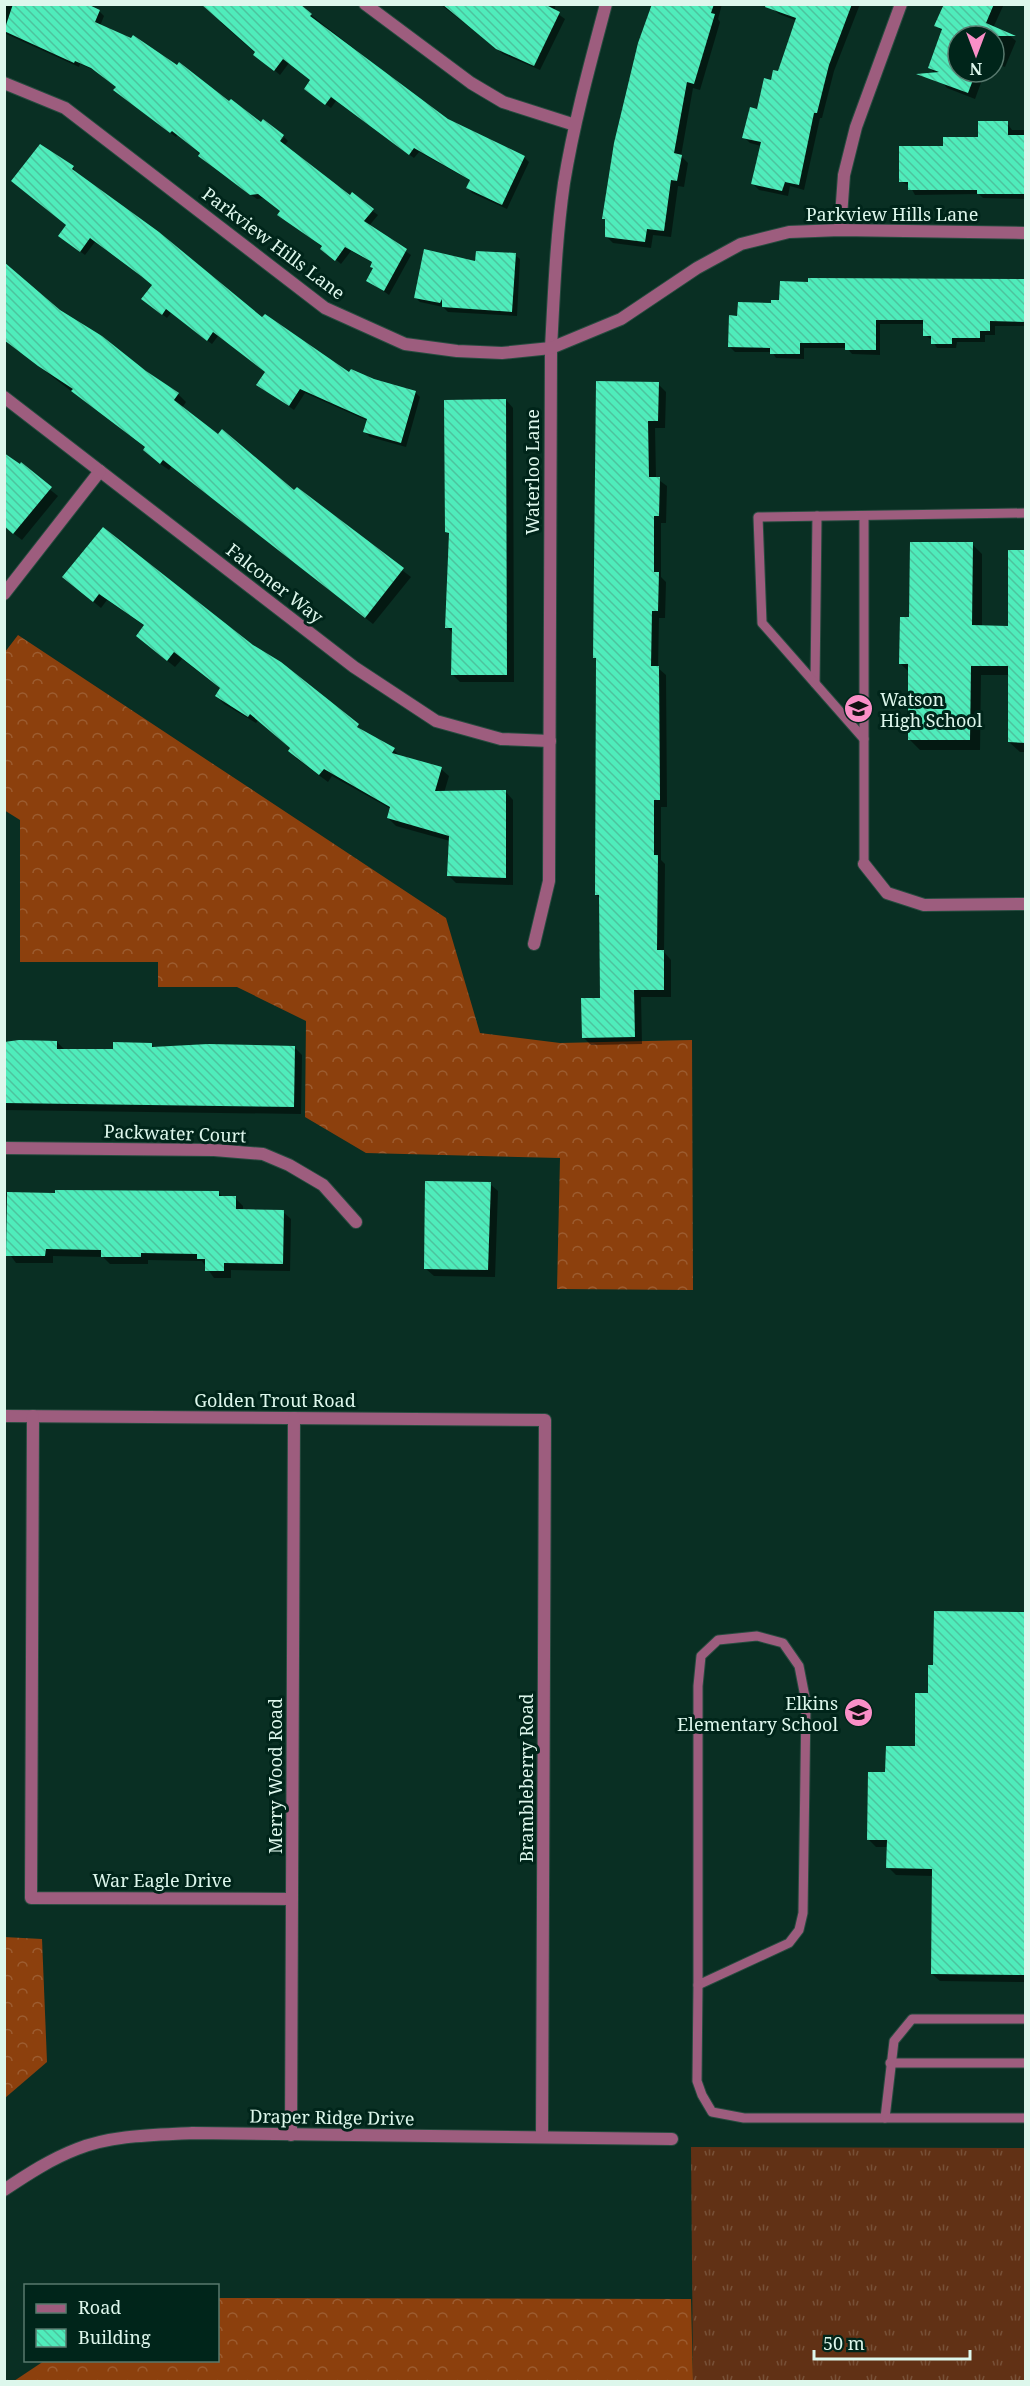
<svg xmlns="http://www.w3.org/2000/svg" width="1030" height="2386" font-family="'Noto Serif',serif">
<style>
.grass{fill:url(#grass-tufts)}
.forest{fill:url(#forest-crowns)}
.shadow{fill:#0007}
.building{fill:url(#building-back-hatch)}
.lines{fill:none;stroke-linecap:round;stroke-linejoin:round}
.service-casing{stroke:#274b3f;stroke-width:11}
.minor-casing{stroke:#274b3f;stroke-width:14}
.tertiary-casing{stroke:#274b3f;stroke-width:14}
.service{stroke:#9d5d7e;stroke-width:9}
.minor{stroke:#9d5d7e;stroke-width:12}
.tertiary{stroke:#9d5d7e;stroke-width:12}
.labels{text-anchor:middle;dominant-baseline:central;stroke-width:6;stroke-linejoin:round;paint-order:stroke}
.street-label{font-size:18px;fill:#ddf7ec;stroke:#00251a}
.poi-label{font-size:18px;fill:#ddf7ec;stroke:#00251a;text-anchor:start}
</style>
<defs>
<pattern id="grass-tufts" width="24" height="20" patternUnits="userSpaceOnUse" patternTransform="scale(1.5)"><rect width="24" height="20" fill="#613115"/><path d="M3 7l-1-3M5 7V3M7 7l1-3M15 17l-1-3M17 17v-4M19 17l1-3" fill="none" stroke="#775037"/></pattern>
<pattern id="forest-crowns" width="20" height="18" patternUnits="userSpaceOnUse" patternTransform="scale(1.5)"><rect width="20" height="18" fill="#8c400d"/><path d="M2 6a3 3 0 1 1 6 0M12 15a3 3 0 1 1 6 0" fill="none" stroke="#9c5c30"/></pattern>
<pattern id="building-back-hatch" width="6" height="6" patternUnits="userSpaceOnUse" patternTransform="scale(1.5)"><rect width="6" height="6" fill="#4fecbb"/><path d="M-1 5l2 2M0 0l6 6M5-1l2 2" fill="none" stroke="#4cc49e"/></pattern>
</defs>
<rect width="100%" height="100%" fill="#092f23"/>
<path class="grass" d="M691,2147l334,1v233h-332z"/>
<g class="forest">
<path d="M18,635l428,283 34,115 80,10 132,-3 1,250 -136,-1 3,-131 -194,-5 -61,-36 1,-96 -69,-34h-79v-25h-138v-142l-16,-10 1,-158z"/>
<path d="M4,1937l38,2 5,123 -42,36z"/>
<path d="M218,2298l473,1 2,82h-679l30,-20 174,-1z"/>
</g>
<g class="shadow">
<path d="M4,4h79l17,8 4,4 -4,10 176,122 8,-11 4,4 -4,5 94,69 -9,11 42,29 -22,40 -21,-15 6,-11 -1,-6 -22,-12 -10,13 -59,-52 -18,-14 -7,1 -38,-27 -41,-38 -2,3 -56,-42 -3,-8 -19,-15 -18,-8 -1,3 -75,-34z"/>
<path d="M297,4l150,117 77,36 5,5 -22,47 -35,-16 -4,-5 3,-7 -52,-29 -5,6 -78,-57 -5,7 -20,-14 1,-13 -23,-18 -9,12 -60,-53z"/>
<path d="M440,4h116l-2,7 11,8 -25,51 -37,-16z"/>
<path d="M653,4h69l-4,15 2,3 -20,68 -7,-2 -12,68 7,7 -4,24 -6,-1 -7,51 -18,-2 -2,13 -38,-5 -7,-7 1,-15 -3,-3z"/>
<path d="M775,4h85l-26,67 -12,47h-2l-16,72 -14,-4 -2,10 -29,-6 -6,-6 8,-38 -11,-3 -6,-6 35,-64 18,-52 -18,-7 -6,-5z"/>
<path d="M948,4h56l-11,24 16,7 7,6 -11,26 -11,-4v-27h-36v36h27l-10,27 -28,-11 -17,-20 13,-36 -7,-6z"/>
<path d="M1007,123l5,7h14v69l-43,-1 -4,-4 -64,1 -5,-9 -10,-5 45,-33 34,-9z"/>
<path d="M73,167l3,7 187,145 87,55 65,18 5,5 -14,50 -36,-10 -5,-5 3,-11 -63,-28 -11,17 -36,-25 9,-13 -49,-36 -6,8 -41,-31 -4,5 -19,-15 5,-18 -58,-43 -10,13 -20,-15 3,-14 -50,-40z"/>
<path d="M515,255l5,4 -3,57 -69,-4 -5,-5 -23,-5 -5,-5z"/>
<path d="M1026,282v44h-31v9h-10v7h-28l-1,6h-19l-5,-8 -7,-5v-11h-45v31l-28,-1 -5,-6h-43v11l-28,-1 -4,-6h-37l-5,-5 9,-30 34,-13z"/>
<path d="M60,311l118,83 8,8 -4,6 113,85 2,-4 114,88 -38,47 -201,-158 -3,4 -17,-12 -7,-8 1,-2 -142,-108z"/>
<path d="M598,383l60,1 8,8 -1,36h-10l1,50 11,8 -1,37h-5v54l5,5 -1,36h-6l-1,50 8,7 1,132h-6v53l4,4 -1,88 7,8v37h-30l1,47 -51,1 -8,-8 19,-37 -1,-101 -5,-4 1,-235 -3,-3z"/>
<path d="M506,400l7,8 1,274h-54l-8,-8 1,-40 -6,-7 3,-92 -3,-3z"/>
<path d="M4,453l54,43 -36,44 -18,-14z"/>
<path d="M972,544l10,10v73h28l16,-75v200h-6l-11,-10 1,-67h-29l-1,75h-60l-11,-11 1,-66 -9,-9 10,-45z"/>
<path d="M72,584l180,62 113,87 29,17 8,8 39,11 8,7 -5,17 62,-1 7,8v85l-57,-2 -7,-7 1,-35 -54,-15 -8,-8 3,-9 -59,-33 -4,6 -31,-23 -7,-8 2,-3 -34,-28 -2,3 -32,-19 -8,-8 5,-7 -39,-30 -7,8 -30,-24v-17l-38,-26 -6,8z"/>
<path d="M57,1042l8,8 49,1 37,-7 4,4 139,-1 8,8 -1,59 -297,-4v-67z"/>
<path d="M490,1184l8,7 -3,86 -61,-1 -8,-7z"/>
<path d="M218,1192l6,6h11l8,8v5l40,1 8,7 -1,52 -59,-1v8h-17l-12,-17 -54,-1v4h-38l-7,-7 -50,-1v7h-37l-8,-11h-4v-59z"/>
<path d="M1026,1614v368l-86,-1 -8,-7 1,-98 -37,-1 -8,-8v-20h-12l-8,-8 19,-65 29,-26 19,-81z"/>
</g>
<g class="building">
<path d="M13,4h74l13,6 -5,12 36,16 2,-3 44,30 2,-3 50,39 2,-2 30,23 2,-3 21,16 -4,6 70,54 2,-3 22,17 -10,12 43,28 -23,42 -18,-10 7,-13 -3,-1 2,-5 -27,-15 -10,14 -15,-12 2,-3 -45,-31 3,-4 -22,-17 -8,1 -37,-28 -15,-11 2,-3 -28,-22 -2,2 -57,-43 3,-3 -25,-19 -16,-7 -1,2 -70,-32z"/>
<path d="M201,4h99l12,10 -2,2 138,103 77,37 -23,49 -36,-17 4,-8 -56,-32 -5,7 -78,-58 -6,8 -21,-16 6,-9 -27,-21 -9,12 -21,-16 2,-3z"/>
<path d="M442,4h102l16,8 -26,54 -38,-17z"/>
<path d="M652,4h62l-3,9 4,1 -21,70 -7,-2 -13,71 8,2 -5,26 -6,-1 -7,51 -17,-2 -2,13 -40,-5v-18h-3l12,-76 24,-100z"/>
<path d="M766,4h86l-23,61 -12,48h-3l-15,72 -14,-3 -3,9 -31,-7 10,-42 -19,-4 8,-31 7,2 7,-31 7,2 2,-10 5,1 18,-53 -31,-11z"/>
<path d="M944,4h50l-8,19 30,13h-58v36h18l-8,21 -52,-19 23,-2 -11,-4 14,-39 -8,-3z"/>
<path d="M978,121h30v14h18v59h-49v-4h-69v-8h-9v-36h44v-9h35z"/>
<path d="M40,144l34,22 -2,3 87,63 103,85 3,-3 84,58 2,-3 23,10 42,12 -15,52 -38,-11 4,-13 -67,-30 -11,17 -33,-21 9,-13 -52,-40 -6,9 -41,-32 -4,6 -21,-16 11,-14 -11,-9 -51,-38 -10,14 -22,-16 8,-11 -55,-44z"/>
<path d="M424,249l51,12 1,-10 40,2 -4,59 -70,-5v-8l-2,4 -26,-5z"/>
<path d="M4,262l56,48 42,26 44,35 33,22 -5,7 44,34 4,-5 72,61 3,-3 107,81 -39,50 -202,-158 -3,4 -17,-14 2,-3 -74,-56 2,-2 -35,-23 -34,-26z"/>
<path d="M808,278l218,1v43l-36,-1v10h-10v7h-28v6h-21v-8h-8v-16h-47v30h-31v-7h-45v11h-30v-6l-42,-1 1,-32 8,1 1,-14 33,1v-3h8l1,-19 28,1z"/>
<path d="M596,381l63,1 -1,39h-10l1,56h11l-1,39h-5v56h5l-1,39h-6l-1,55h8l1,134h-6v55h4l-1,95h7v40h-30l1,47 -53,1 -1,-40h19l-1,-103h-4l1,-237h-3z"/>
<path d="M506,399l1,276h-56l1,-47h-7l4,-95 -4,-1 -1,-132z"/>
<path d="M4,453l16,11 1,-2 31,25 -39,47 -9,-8z"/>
<path d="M103,527l150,118 28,17 78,62 -2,3 38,21 -3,5 50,14 -7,24 71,-1v88l-59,-2 2,-40 -62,-18 3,-11 -66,-38 -5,6 -31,-24 2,-3 -40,-34 -2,3 -33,-21 5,-8 -46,-36 -7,9 -31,-25 8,-11 -45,-31 -6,8 -31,-25z"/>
<path d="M910,542h63l-1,83 36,1v-76h18v193l-18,-1v-76h-37l-1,74h-62v-76h-9l1,-47h9z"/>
<path d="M19,1040l38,1v8h56v-7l39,1v4l56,-3 87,2 -1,61 -290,-4v-61z"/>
<path d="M425,1181l66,1 -3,88 -64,-1z"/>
<path d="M55,1190l164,1v5h17v13l48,1 -1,54 -59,-1v8h-19v-12h-8v-5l-56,-1v4h-40v-7l-55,-1 -1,7h-39l1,-64 48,1z"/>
<path d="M934,1611l92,1v363l-95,-1 1,-105 -46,-1 1,-28h-20l1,-68h17l1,-26h29v-53h13v-28h5z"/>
</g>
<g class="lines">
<defs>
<g id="service">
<path d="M815,683l2,-167"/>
<path d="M864,739l-102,-116 -4,-106 268,-4"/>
<path d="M864,864v-348"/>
<path d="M757,1636l26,7 16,23 7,36 -3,211 -4,17 -10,13 -91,42v-299l3,-30 17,-16z"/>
<path d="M698,1985l-1,96 5,14 10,17 32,6h282"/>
<path d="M890,2063h136"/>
<path d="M885,2118l9,-77 18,-22h114"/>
</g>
<g id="minor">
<path d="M365,4l106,79 32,19 72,23"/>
<path d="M840,230l4,-55 12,-48 45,-123"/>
<path d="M4,397l350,270 82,54 65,18 49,2"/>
<path d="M4,594l96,-123"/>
<path d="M864,864l23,29 37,12 102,-1"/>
<path d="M534,944l15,-63 2,-533c3,-55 5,-110 13,-165 10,-61 26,-119 42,-179"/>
<path d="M4,1148l210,2 49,4 26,11 34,20 33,37"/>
<path d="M4,1416l541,4 -3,717"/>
<path d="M33,1416l-2,482 261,1"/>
<path d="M291,2135l3,-717"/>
<path d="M4,2190c24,-16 47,-31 73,-41 35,-14 77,-14 115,-16l480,6"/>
</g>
<path id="tertiary" d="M4,83l61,25 260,200 80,36 52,7 45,2 49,-5 70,-29 76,-51 44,-24 48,-12 51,-2 186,3"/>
</defs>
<use href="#service" class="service-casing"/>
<use href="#minor" class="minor-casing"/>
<use href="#tertiary" class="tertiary-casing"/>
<use href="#service" class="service"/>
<use href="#minor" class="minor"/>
<use href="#tertiary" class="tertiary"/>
</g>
<defs>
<symbol id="school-disc" viewBox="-11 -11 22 22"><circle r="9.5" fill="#fa8fc7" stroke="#00251a"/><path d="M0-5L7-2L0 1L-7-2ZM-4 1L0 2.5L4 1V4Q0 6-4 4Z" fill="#111"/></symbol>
</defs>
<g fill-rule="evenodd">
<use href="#school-disc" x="842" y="692" width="33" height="33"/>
<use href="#school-disc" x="842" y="1696" width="33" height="33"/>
</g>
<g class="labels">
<g class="street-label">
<text x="892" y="214">Parkview Hills Lane</text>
<text transform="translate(274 243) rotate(37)">Parkview Hills Lane</text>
<text transform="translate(532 472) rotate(-90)">Waterloo Lane</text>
<text transform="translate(275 583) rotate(38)">Falconer Way</text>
<text transform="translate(175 1133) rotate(2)">Packwater Court</text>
<text x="275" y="1400">Golden Trout Road</text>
<text transform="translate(275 1776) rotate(-90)">Merry Wood Road</text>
<text transform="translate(526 1778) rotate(-90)">Brambleberry Road</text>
<text x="162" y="1880">War Eagle Drive</text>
<text transform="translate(332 2117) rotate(1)">Draper Ridge Drive</text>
</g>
<g class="poi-label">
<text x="880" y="699">Watson<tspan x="880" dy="21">High School</tspan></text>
<text x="838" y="1703" text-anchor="end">Elkins<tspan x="838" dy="21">Elementary School</tspan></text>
</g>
</g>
<rect width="1030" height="2386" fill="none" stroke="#ddf7ec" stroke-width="12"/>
<rect x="24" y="2284" width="195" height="78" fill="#00251a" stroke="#58796e" stroke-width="1.5"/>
<rect x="36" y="2304" width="30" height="9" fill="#9d5d7e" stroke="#58796e" stroke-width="1.5"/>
<text x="78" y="2314" font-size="18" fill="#ddf7ec">Road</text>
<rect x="36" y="2329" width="30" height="18" fill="url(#building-back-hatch)" stroke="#58796e" stroke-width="1.5"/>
<text x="78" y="2344" font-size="18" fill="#ddf7ec">Building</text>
<g transform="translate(976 54) rotate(180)"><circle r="28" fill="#00251a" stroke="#58796e" stroke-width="1.5"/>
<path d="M0-4.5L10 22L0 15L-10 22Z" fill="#fa8fc7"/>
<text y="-9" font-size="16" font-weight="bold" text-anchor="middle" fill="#ddf7ec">N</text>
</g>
<path d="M814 2350v9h156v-9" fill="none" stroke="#ddf7ec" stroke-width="3"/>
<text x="823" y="2350" font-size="18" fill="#ddf7ec" stroke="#00251a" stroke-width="4.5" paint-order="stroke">50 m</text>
</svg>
